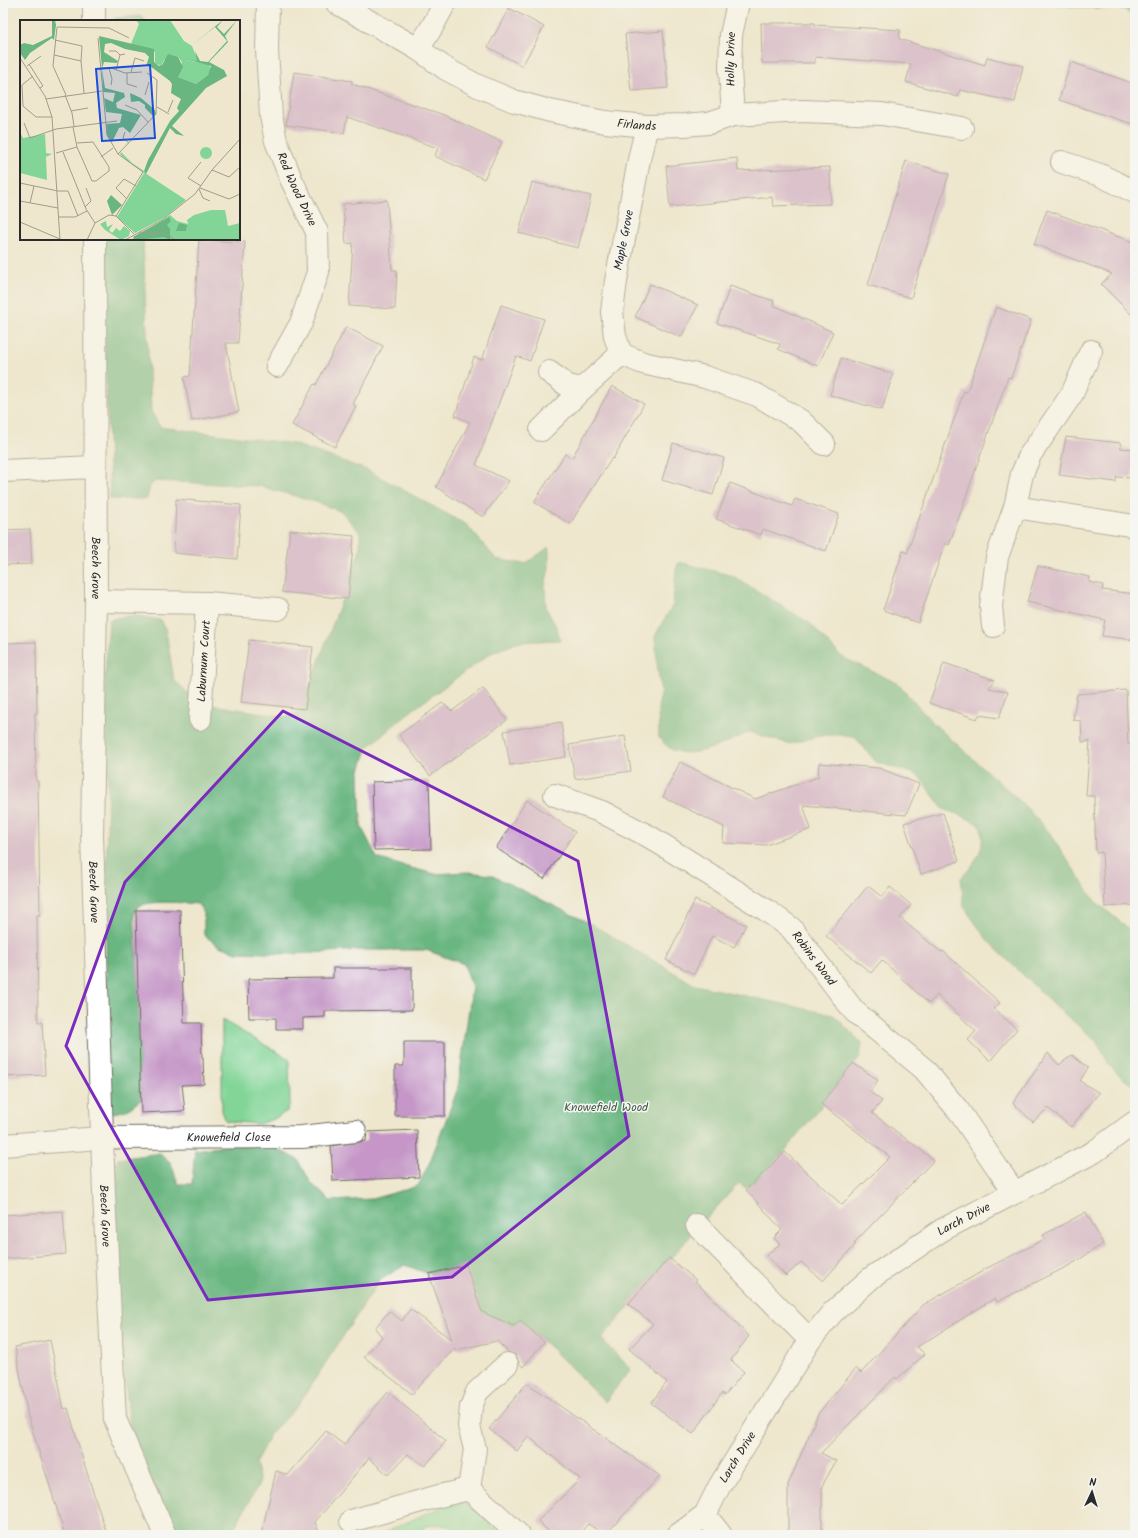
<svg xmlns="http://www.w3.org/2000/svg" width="1138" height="1538" font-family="Kalam,sans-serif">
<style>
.green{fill:#82d597;stroke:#568061}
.forest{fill:#69b680;stroke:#4a7056}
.building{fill:#c596c7}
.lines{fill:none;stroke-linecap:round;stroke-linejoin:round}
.minor-casing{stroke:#6f6d64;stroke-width:24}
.minor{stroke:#fff;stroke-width:22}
.marked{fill:none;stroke:#7b2cbf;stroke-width:3;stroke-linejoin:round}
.labels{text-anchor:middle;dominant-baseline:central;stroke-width:3;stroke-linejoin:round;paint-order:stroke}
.street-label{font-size:12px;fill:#2b2b2b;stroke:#f6f6f2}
.park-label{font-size:12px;fill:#455e4b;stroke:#f6f6f2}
.inset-road{fill:none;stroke:#a09c8d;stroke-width:1}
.view{fill:#1d4ed8;fill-opacity:0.15;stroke:#1d4ed8;stroke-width:2}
.inset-edge{fill:none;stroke:#2b2b2b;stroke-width:2}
</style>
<rect width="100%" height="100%" fill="#f6f6f2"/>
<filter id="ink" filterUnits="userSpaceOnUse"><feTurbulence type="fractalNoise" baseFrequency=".025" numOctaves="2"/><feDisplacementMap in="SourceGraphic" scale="8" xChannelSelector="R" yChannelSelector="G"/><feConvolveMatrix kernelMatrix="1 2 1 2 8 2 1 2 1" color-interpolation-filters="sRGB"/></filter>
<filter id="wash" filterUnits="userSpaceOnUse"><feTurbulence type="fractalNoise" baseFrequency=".012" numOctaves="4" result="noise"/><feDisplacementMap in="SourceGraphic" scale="16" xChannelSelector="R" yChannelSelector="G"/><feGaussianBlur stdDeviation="0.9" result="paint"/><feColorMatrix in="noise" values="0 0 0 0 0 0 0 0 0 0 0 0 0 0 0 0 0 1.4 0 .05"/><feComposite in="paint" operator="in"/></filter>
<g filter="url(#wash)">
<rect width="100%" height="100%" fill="#eee7ce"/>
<g class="green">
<path d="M222,1020l67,39 1,45 -3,7 -13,8 -16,5 -32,-3 -4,-10z"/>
<path d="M451,1504l16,1 15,10 20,20h-41l-13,-9 -11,-2 -11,2 -10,9h-37l48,-22z"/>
</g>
<g class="forest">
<path d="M1048,3h87v15l-11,-9 -41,-1z"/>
<path d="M141,16l5,5h-34l3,-3z"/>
<path d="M102,239h41l3,73 5,99 9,16 134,17 73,26 100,55 29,34 29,5 24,-17v21l-4,18 1,22 11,20 3,12 -41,2 -28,11 -80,58 -44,37 -8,26 2,52 16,32 26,8 32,8 33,-2 23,3 100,49 104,61 139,30 28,28 -2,15 -87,108 -27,22 -7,-5 -46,50 -91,105 3,5 26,26 -26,33 -55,-55 -30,-27 -5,6 -25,-10 -7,4 -35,-50 -19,4 -24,-9 -25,15 -82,125 -28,29 -15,30 5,18 -26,46 -2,7h-56l-45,-100 -10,-92 -10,-170 7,-14 42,-6 11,10 7,21h14l3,-34 39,-5 43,4 21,11 13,23 19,18 42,-2 46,-13 12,-24 28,-74 14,-101 -8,-23 -38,-14h-67l-66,4 -56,-2 -18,-6 -15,-11v-22l-6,-9c-12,-1 -53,-5 -61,4 -2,1 -2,4 -3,5l4,69 3,117c-12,11 -16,13 -32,14l-2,-20 -1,-192 2,-134 -3,-92 4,-54c16,-8 36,-5 53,0l4,10 8,49 13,12 26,13 74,12 13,-5 60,-161v-18l-18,-21 -26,-10 -56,-16 -105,-5 -5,5 -3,13h-37z"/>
<path d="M679,562l54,14 78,48 14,16 17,17 55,26 34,38 90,81 26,28 48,71 40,33v152l-9,-5 -16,-15 -14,-25 -42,-36 -66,-64 -24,-34 -3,-29c15,-15 26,-31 19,-53l-15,-8 -22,-8 -25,-34 -42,-13 -22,-26 -31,-1 -33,9 -40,-12c-21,9 -56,29 -79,17 -4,-2 -8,-7 -12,-11l-1,-31 3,-12 -4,-32 -2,-26 7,-14 11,-18 3,-36z"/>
</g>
<g id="blocks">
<g class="building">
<path d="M509,8l35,19 -22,39 -34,-19z"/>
<path d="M761,23h54v2l85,5 -1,9 86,26 2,-8 36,9 -8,36 -55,-12 -2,7 -52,-15 5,-18 -96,-7v6h-53z"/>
<path d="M663,31l5,57 -37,3 -6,-57z"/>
<path d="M1071,62l64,22v41l-76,-25z"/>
<path d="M294,72l58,9v3l92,31 58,27 -18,37 -49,-23 3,-8 -91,-31 -3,16 -58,-8z"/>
<path d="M737,158l1,13 92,-4 1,37 -58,2 -1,-9 -102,10 -4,-41z"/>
<path d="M906,161l43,13 -38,124 -43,-13z"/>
<path d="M532,182l59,14 -13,52 -59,-15z"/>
<path d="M387,200l5,70h5l-2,39 -46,-3 4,-63 -7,1 -3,-40z"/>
<path d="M1047,210l88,33v75l-34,-34 11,-10 -78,-30z"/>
<path d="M199,240l46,2 -7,101h-12l13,69 -47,9 -8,-44 6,-1z"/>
<path d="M650,284l48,21 -17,32 -46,-20z"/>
<path d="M730,286l44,15 -1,4 60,27 -15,34 -40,-17 2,-5 -63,-21z"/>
<path d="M501,305l43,14 -14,42 -14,-5 -40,109 33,16 -26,36 -47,-30 34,-65 -15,-6 19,-59 8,3z"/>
<path d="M996,307l35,13 -20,58 -3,-1 -59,168 -4,-2 -27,80 -35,-13 20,-59 4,2 57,-162 3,1z"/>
<path d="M346,327l37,19 -30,58 3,2 -21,41 -43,-22 22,-41 2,1z"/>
<path d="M841,358l52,16 -11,36 -52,-15z"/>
<path d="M612,386l32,18 -31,55 -1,-1 -42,66 -36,-22 31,-48 7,4z"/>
<path d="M1066,437l55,6 -1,5 15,1v11l-3,18 -16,-1v5l-57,-7z"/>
<path d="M673,443l51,15 -11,37 -51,-15z"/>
<path d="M730,483l62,23 3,-7 44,15 -13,37 -63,-22 -2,6 -45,-16z"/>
<path d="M176,499l65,6 -4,54 -63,-6z"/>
<path d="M30,529l2,35 -29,1v-35z"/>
<path d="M290,530l64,6 -6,63 -66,-7z"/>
<path d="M1038,566l52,11 -1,5 14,3 -1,5 33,4v46l-33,-4 3,-16 -78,-18z"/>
<path d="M249,640l64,7 -8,62 -64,-7z"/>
<path d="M36,642l1,71h-2l1,68h2l2,134h-3l1,107h4l3,53 -42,2v-434z"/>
<path d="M944,663l51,17 -6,8 19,4 -9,26 -20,-3 -2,4 -48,-16z"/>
<path d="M483,688l24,32 -77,56 -31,-41 43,-32 10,8z"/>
<path d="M1126,690l2,54 7,-1v162l-30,2 -3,-55 -6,1 -2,-57h-8l4,-55 -8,1 -1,-21 -8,-1 4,-26z"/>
<path d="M561,722l5,35 -56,8 -6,-34z"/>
<path d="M625,736l6,35 -56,8 -6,-34z"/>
<path d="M680,762l75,37 63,-22 1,-14 60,5 40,16 -13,31 -103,-10 8,24 -45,16 -43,-2 1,-16 -61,-30z"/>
<path d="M429,780l2,69 -57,1 -2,-68z"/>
<path d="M527,800l48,32 -31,47 -48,-31z"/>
<path d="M943,813l16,48 -38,13 -17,-51z"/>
<path d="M868,886l14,11 8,-10 21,18 -11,13 41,34 2,-1 57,52 -6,6 23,20 -27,32 -22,-21 8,-9 -39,-36 -8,9 -47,-44 -11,13 -45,-37z"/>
<path d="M695,900l51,25 -12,22 -22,-11 -18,38 -28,-14z"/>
<path d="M136,910h44l4,113h17l1,35h1l1,26 -22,1 3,26 -44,2z"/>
<path d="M333,968h79v42l-87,1v6l-22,1v11h-27v-11h-27l-1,-39 85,-1z"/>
<path d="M404,1042h41v74h-50v-50h9z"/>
<path d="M1048,1053l11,12 13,-10 16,13 -8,13 19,12 -28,34 -23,-19 -15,14 -20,-19z"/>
<path d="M853,1063l25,17 -8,12 12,9 -10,12 62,47 -80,83 2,1 -33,37 -22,-19 -15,14 -20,-21 14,-11 -6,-6 8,-8 -36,-40 39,-38 57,53 48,-48 -69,-53z"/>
<path d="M417,1130l2,47 -86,4 -2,-35 35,-5 1,-9z"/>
<path d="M63,1211l3,43 -63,5v-44z"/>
<path d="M1086,1212l17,32 -31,20 -75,38 -2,-4 -78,49 8,7 -28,25 -2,-2 -74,76 15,8 -14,25v49h-34v-50l30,-71 38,-46 5,5 62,-68 60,-34v-1l62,-31 -2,-4z"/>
<path d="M669,1258l27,22 -1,1 54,55 -18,24 13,12 -19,23 -3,-2 -29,41 -42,-31 16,-21 -38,-33 24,-25 -25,-20z"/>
<path d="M466,1265l16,47 32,14 6,-6 24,22 -21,25 -4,-4 -3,-8 -8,-3 -11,-11 -41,9 -1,-2 -43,46 -48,-37 18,-20 -7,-9 14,-17 13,10 8,-12 42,31 -23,-66z"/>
<path d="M50,1340l14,69 4,-1 15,52 24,75h-42l-37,-119 -13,-69z"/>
<path d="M527,1383l133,93 -55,59 -17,-11 -10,11h-26l-14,-14 42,-42 -52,-43 -11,15 -28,-22z"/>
<path d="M388,1392l58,49 -21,25 -17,-12 -20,21 -19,-17 -54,64 5,13h-59l15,-64 12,4 38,-44 18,14z"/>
</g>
</g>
</g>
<g filter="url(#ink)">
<use href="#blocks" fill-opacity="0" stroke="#6f6d64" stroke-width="1"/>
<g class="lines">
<defs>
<g id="minor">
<path d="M94,3v18"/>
<path id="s1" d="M268,3l-1,47 4,66 5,25 15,38 26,53 1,40 -17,51 -24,43"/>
<path id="s2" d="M337,3l81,46 28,20 32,17 36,15 36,10 55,11 42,4 37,-1 25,-2 24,-8 69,-4 80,3 80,14"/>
<path d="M418,49l14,-22 13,-24"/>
<path id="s3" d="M733,115l-3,-45 1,-35 7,-32"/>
<path d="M647,126l-7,29 -24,126 -4,31 3,24 6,18 22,9 62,14 52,18 44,26 23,23"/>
<path d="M1062,162l38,13 35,17"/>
<path id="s4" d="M95,239l1,362 -4,235 12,358 11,225 50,116"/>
<path d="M549,372l19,14 14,3 39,-35"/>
<path d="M541,430l41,-41"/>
<path d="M3,471l92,-4"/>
<path d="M1015,507l120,19"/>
<path d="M96,601l111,2 71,6"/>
<path d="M993,626l-2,-20 6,-49 18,-50 7,-33 8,-19 42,-61 19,-43"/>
<path id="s5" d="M200,719l7,-116"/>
<path id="s6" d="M555,795l47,17 48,25 116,73 25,18 63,83 70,58 34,41 56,82"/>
<path id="s7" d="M3,1145l98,-7 201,-1 53,-6"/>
<path d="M697,1225l113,115"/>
<path d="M507,1364l-30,28 -6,15 -2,19 6,23 -6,40 50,46"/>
<path d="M705,1515l16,20"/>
<path d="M351,1521l84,-24 34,-8"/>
<path id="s8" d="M678,1535l27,-20 15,-30 90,-145 22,-27 39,-35 71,-48 152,-78 41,-30"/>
</g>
</defs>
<use href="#minor" class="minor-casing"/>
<use href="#minor" class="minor"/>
</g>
</g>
<path d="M0 0H1138V1538H0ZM283,711l295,150 51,275 -177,141 -244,23 -142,-254 59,-164z" fill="#eee7ce" fill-opacity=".55" fill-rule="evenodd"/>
<path class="marked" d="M283,711l295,150 51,275 -177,141 -244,23 -142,-254 59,-164z"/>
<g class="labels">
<g class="street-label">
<text stroke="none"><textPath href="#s3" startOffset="56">Holly Drive</textPath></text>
<text stroke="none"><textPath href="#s2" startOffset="328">Firlands</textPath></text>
<text stroke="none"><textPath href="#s1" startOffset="191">Red Wood Drive</textPath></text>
<text transform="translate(624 240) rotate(-79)">Maple Grove</text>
<text stroke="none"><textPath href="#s4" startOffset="329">Beech Grove</textPath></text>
<text stroke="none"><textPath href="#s5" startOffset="58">Laburnum Court</textPath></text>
<text stroke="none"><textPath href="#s4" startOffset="653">Beech Grove</textPath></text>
<text stroke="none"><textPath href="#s6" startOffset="310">Robins Wood</textPath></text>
<text stroke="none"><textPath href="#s7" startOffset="226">Knowefield Close</textPath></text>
<text stroke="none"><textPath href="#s4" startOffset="977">Beech Grove</textPath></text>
<text stroke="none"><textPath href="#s8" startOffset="435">Larch Drive</textPath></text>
<text stroke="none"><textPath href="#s8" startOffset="100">Larch Drive</textPath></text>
</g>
<g class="park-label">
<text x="606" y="1107">Knowefield Wood</text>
</g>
</g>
<g transform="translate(20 20)">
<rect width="220" height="220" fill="#eee7ce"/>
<path d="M116,0h34l14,21 8,5 6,15 -12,-1 23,5 2,5 -3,5 -12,9 -18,-7 4,-15 -4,-5 -14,3 -3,6 -6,-3v-11l-24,-8 8,-20zM0,112l3,6 22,-4 1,19 6,1 -6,3 1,23 -27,-7zM180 133a6 6 0 1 1 12 0a6 6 0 1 1-12 0ZM101,132l11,11 12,8 1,2 41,27 -22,18 -29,15 -18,-16 27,-44 -18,-13 -6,-6zM191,190h14l3,16 12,-3v17h-106l36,-25 7,6 11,3 -1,-4 7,-5zM86,201l1,6 6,-3 -4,6 3,3 4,-5 4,3 4,-5 6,5 -1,5 -8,4 -16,-10 -5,-6z" fill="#82d597"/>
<path d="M32,0h3l1,5 -2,15 -2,-2 -22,15 -5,7 -5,-7v-8l4,-2 9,2 19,-9zM203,0l-6,7 7,7 13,-14 -12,16 3,6 -19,20 15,8 3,6 -21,12 -34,38 12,10 -8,-2 -6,-6 -24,46 -2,-3 4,-11 22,-39 9,-10 -2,-3 4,-9 -10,-6 1,-9 -2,-3 -20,-15h-4l3,-9 -4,-4 -20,-4 -14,-6 -6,1 -1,8 14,9 -1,2 -13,-1 -2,6 -3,-32 55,13v13l5,4 3,-1 6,-11 10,3 5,10 -5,10 18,7 12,-9 3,-9 -26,-7 12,2 -2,-10 5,10 8,1 19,-21 -12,-14 -24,19zM82,49l3,19 19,5 1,4 -9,6 1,5 24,7 -11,18 -7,-6 -4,1 -7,14 -5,-6 -1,-12 14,-1 2,-9 -16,-2 -2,-14 9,4 2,-9 -12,-1zM110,73l11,5 14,12 1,4 -3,2 -8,-8v-3l-6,-4 -8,1zM91,175l11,10 -10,10 -5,-14zM149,197l2,4 -4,4 3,4v11l-6,-3 -30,3 -1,-3zM159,203l8,2 -1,6h-10z" fill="#69b680"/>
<path class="inset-road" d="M78,18l9,97 11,19 25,18 -27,44M35,20l27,6 -1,15M89,31h7l4,4M34,35l27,6 3,32M0,38l25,38 7,21 8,123M9,44l14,22 -3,2M7,46l14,-10M81,48h10l14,5 17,-1M89,48l3,11 -1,6M96,50l4,-15 5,-1M111,52l4,-14 9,3M107,53v11l10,3M13,56l-11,9 1,21 13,11h16M45,75l7,18 2,13M46,75l-13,-29 4,-39 52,1 20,10M125,75l4,-13M26,79l56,-8M105,85l12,5 11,12M137,87l12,7M51,91l17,-3M148,92l5,-12M4,103l6,15 26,-9 61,-8M105,112l-2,6 6,5M57,123l16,-1 16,25v4l-13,10h-4l-15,-34M43,132l23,57 9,14M36,133l21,-6 -4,-20M98,134l38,-40 1,-34 -10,-7M81,137l12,-9M181,142l-13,16 13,8M192,150l17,7 11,-10M0,163l38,8h10l10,25M180,168l29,11 11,-5M179,169l4,9 7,3M107,179l-11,-11 8,-9 12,7M0,181l38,7M10,183l4,-17M65,187l6,-6 -5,-13M39,197h16l12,-6M0,202l40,17M118,213l27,-1 10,8M67,220l8,-17 14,-8 7,1 18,18M105,220l37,-20 33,-26 17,-24 28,-31"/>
<path class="view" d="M130,45l5,73 -53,3 -6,-72z"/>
<rect width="220" height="220" class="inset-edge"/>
</g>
<rect width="1138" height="1538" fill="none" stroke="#f6f6f2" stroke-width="16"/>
<g transform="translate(1092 1492) rotate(4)" stroke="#f6f6f2" stroke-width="3" paint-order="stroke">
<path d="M0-3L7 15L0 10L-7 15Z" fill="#2b2b2b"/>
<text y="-6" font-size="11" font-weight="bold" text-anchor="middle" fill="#2b2b2b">N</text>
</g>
</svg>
